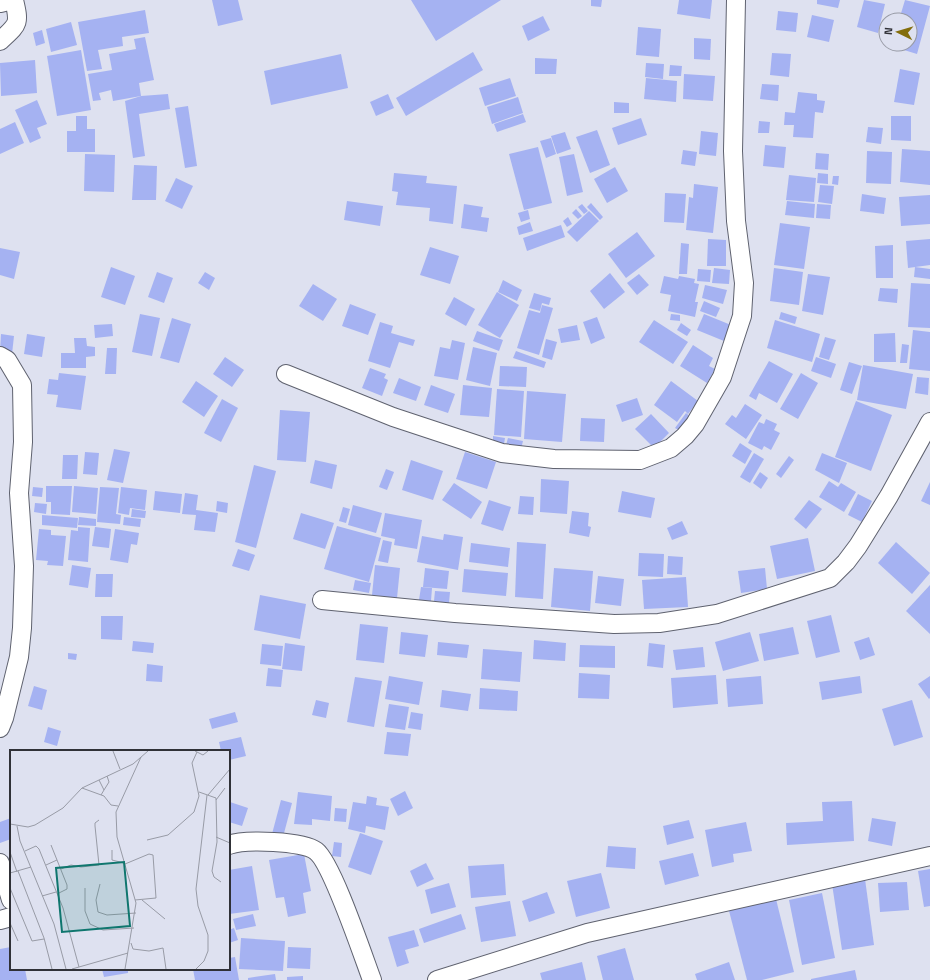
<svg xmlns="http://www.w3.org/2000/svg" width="930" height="980" font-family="'Titillium Web',sans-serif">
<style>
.building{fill:#a5b2f2}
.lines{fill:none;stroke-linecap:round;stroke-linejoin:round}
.minor-casing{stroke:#5f626f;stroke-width:20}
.tertiary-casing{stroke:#5f626f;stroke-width:24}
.minor{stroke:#fff;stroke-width:18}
.tertiary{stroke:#fff;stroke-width:22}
.inset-road{fill:none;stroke:#989ba6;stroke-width:1}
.view{fill:#0f766e;fill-opacity:0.15;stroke:#0f766e;stroke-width:2}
.inset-edge{fill:none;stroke:#303137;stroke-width:2}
</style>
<rect width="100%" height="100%" fill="#dee1f0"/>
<g class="building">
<path d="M212,0h26l5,20 -25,6z"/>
<path d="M411,0h90l-65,41z"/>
<path d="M591,0h11l-1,7 -10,-1z"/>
<path d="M679,0h33l-2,19 -33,-5z"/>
<path d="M817,0h23l-2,8 -21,-4z"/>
<path d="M864,0l21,4 -7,29 -21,-6z"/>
<path d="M905,0l25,6 -13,48 -26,-8 1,-2h18v-24h-11z"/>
<path d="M145,10l4,23 -27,4 1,9 -25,4 4,19 -15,2 -9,-49z"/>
<path d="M778,11l20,2 -2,19 -20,-2z"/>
<path d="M812,15l22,5 -5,22 -22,-5z"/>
<path d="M543,16l7,14 -22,11 -6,-15z"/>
<path d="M71,22l6,23 -26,7 -5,-23z"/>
<path d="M638,27l23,2 -2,28 -23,-2z"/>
<path d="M42,30l3,13 -9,3 -3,-13z"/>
<path d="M145,37l9,43 -15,3 2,13 27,-2 2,15 -31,5 6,42 -12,2 -8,-57 16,-5 -28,5 -2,-11 -12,3 2,7 -8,1 -5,-27 24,-4 -3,-16 27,-5 -2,-10z"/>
<path d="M694,38l17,1 -1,21 -16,-1z"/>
<path d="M81,50l10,60 -34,6 -10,-60z"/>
<path d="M473,52l10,18 -77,46 -10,-18z"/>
<path d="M772,53l19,1 -2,23 -19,-2z"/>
<path d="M341,54l7,34 -77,17 -7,-34z"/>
<path d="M535,58l22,1 -1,15h-21z"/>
<path d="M35,60l2,33 -36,3 -1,-33z"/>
<path d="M646,63l18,1 -1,15 -18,-2z"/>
<path d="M670,65l12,1 -1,10h-12z"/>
<path d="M900,69l20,4 -6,32 -20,-3z"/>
<path d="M684,74l31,2 -2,25 -30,-2z"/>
<path d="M510,78l6,18 -31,10 -6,-18z"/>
<path d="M646,78l31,3 -1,21 -32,-3z"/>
<path d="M762,84l17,1 -1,16 -18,-2z"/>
<path d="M798,92l19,2v6l8,1 -2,12 -8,-1 -2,26 -20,-1 1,-12h-10l1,-13 10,1z"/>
<path d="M388,94l6,14 -18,8 -6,-14z"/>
<path d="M518,97l5,16 -31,11 -5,-17z"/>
<path d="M37,100l10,24 -10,4 4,10 -11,5 -15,-33z"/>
<path d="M614,102l15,1v10h-15z"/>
<path d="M188,106l9,60 -12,2 -10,-60z"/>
<path d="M523,114l3,8 -29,10 -3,-8z"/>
<path d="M76,116h11v13h8v23h-28v-21h9z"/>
<path d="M891,116h20v25l-20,-1z"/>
<path d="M641,118l6,17 -29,10 -6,-17z"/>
<path d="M759,121l11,1 -1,11h-11z"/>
<path d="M15,122l9,21 -24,11v-25z"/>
<path d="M868,127l15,1 -2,16 -15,-2z"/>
<path d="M597,130l13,35 -20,8 -14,-36z"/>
<path d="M701,131l17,2 -2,23 -17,-2z"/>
<path d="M565,132l6,17 -14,5 -6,-18z"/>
<path d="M551,138l5,16 -10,4 -6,-17z"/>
<path d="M765,145l21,2 -2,21 -21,-2z"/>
<path d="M538,147l14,56 -28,7 -15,-56z"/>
<path d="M902,149l28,2v34l-30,-3z"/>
<path d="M683,150l14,2 -2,14 -14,-2z"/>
<path d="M867,151l25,1 -1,32 -25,-1z"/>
<path d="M816,153l13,1 -1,16 -13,-1z"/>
<path d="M85,154l30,1 -1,37 -30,-1z"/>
<path d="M574,154l9,38 -16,4 -8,-39z"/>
<path d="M134,165l23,1 -1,34h-24z"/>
<path d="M615,167l13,24 -21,12 -13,-24z"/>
<path d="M394,173l33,3 -1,7 31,3 -4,38 -24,-3 1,-13 -34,-3 2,-13 -6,-1z"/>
<path d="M818,173l10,1v10l-11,-1z"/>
<path d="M789,175l27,3 -2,24 -28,-2z"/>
<path d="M833,176h6l-1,9 -6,-1z"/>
<path d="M176,178l17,8 -11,23 -17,-8z"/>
<path d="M694,184l24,3 -5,46 -27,-3 3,-33 4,1z"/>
<path d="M820,185l14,1 -2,18 -14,-2z"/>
<path d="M665,193l21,1 -2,29 -20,-1z"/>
<path d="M862,194l24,4 -2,16 -24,-3z"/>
<path d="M930,195v29l-29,2 -2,-29z"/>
<path d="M347,201l36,5 -3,20 -36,-6z"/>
<path d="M787,201l28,3 -1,14 -29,-3z"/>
<path d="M591,203l12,14 -3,3 -13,-13z"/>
<path d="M464,204l19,3 -2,10 8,1 -2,14 -26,-4z"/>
<path d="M582,204l6,7 -4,3 -6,-7z"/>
<path d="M817,204l14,1 -1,14 -14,-1z"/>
<path d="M576,209l6,7 -4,3 -6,-6z"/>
<path d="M528,210l2,9 -9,3 -3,-9z"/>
<path d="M589,211l10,10 -22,21 -10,-10z"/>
<path d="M568,217l4,7 -5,3 -4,-6z"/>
<path d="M530,222l3,9 -14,4 -2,-8z"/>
<path d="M780,223l30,4 -6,42 -30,-4z"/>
<path d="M561,225l4,12 -38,14 -4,-13z"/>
<path d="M637,232l18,24 -29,22 -18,-24z"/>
<path d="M708,239l18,1v26h-19z"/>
<path d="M930,239v26l-22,3 -2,-27z"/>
<path d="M681,243l8,1 -2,30h-8z"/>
<path d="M893,245v33h-17l-1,-32z"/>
<path d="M430,247l29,9 -9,28 -30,-9z"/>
<path d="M0,248l20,4 -6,27 -14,-4z"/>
<path d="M111,267l24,9 -10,29 -24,-8z"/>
<path d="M915,267l15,2v10l-16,-2z"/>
<path d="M714,268l16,2 -1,14 -17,-1z"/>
<path d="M774,268l29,4 -4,33 -29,-4z"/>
<path d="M698,269l13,1 -1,12 -13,-1z"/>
<path d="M157,272l16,6 -9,25 -16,-6z"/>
<path d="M205,272l10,6 -6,12 -11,-7z"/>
<path d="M610,273l15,19 -21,17 -14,-18z"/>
<path d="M639,274l10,11 -12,10 -10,-12z"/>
<path d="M808,274l22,3 -7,38 -21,-4z"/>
<path d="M664,276l14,3 1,-3 16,3 -1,4 5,1 -4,18h3l-3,15 -27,-6 3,-16 -11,-2z"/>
<path d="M503,280l19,10 -5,11 -19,-9z"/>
<path d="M911,283l19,1v44l-22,-1z"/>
<path d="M313,284l24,15 -14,22 -24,-15z"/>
<path d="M705,285l22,5 -4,14 -21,-6z"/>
<path d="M880,288l18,1 -1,14 -19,-2z"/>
<path d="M497,292l22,13 -19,33 -22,-13z"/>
<path d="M534,293l17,5 -2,7 -7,-2 -2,8 -11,-3z"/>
<path d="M454,297l21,12 -9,17 -21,-12z"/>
<path d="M704,301l16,7 -4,9 -16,-6z"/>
<path d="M350,304l26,10 -8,21 -26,-9z"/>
<path d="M542,305l11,3 -14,47 -22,-7 12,-38 11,3z"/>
<path d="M781,312l16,5 -2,7 -16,-5z"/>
<path d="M140,314l20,4 -8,38 -20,-4z"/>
<path d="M671,314l9,1v6l-10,-1z"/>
<path d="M704,314l27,11 -7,16 -27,-11z"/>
<path d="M597,317l8,21 -14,6 -8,-22z"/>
<path d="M172,318l19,6 -12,39 -19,-5z"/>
<path d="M654,320l34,22 -15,22 -34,-22z"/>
<path d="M775,320l45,14 -8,28 -45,-14z"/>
<path d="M380,322l13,4 -2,7 24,7 -2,6 -14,-4 -9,26 -22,-7z"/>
<path d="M681,323l10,7 -4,6 -10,-6z"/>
<path d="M112,324l1,12 -18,2 -1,-13z"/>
<path d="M577,325l3,15 -19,3 -3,-14z"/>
<path d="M913,330l17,2v39l-21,-2z"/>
<path d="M477,331l26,9 -4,11 -26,-10z"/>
<path d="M895,333l1,29h-22v-28z"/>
<path d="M1,334l13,2 -2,18 -12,-2z"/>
<path d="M27,334l18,3 -3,20 -18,-3z"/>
<path d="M825,337l11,3 -7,20 -10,-3z"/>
<path d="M74,338h12l1,8 8,1v9l-9,1v11h-25v-15h14z"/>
<path d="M546,339l11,3 -5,18 -10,-3z"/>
<path d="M452,340l13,3 -7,37 -24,-4 6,-29 10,2z"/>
<path d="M902,344l7,1 -2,18h-7z"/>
<path d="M693,345l20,13 -4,8 6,3 -8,14 -27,-17z"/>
<path d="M473,347l24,6 -7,33 -24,-6z"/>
<path d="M107,348h10l-1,26h-11z"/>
<path d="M516,351l30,11 -2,6 -31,-10z"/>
<path d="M225,357l19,13 -12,17 -19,-13z"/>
<path d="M816,357l20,7 -5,14 -20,-7z"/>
<path d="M769,361l24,13 -16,29 -18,-10 -3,7 -7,-4z"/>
<path d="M849,362l13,4 -10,28 -12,-4z"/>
<path d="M863,365l50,9 -7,35 -49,-9z"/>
<path d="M500,366l27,1 -1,20 -27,-1z"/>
<path d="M370,368l16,6 -2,4 4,2 -6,16 -20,-8z"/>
<path d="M59,373l27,3 -5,34 -25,-3 2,-12 -11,-1 2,-15 9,1z"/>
<path d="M801,373l17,10 -20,36 -18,-10z"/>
<path d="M917,377l12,1 -1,17 -13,-2z"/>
<path d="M399,378l22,9 -5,14 -23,-8z"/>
<path d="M196,381l22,15 -14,21 -22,-15z"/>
<path d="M671,381l27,20 -10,13 -3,-3 -8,11 -23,-17z"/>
<path d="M431,385l24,9 -7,19 -24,-8z"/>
<path d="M463,385l29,3 -3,29 -29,-2z"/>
<path d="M497,389l27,2 -3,46 -27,-2z"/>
<path d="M527,391l39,3 -4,48 -38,-3z"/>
<path d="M637,398l6,17 -21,7 -6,-17z"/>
<path d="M222,399l16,9 -17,34 -17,-9z"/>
<path d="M856,401l36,14 -21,56 -36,-14z"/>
<path d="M745,404l17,11 -16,24 -21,-15 7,-9 4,3z"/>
<path d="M280,410l30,2 -4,50 -29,-2z"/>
<path d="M686,413l6,5 -10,14 -7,-4z"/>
<path d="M651,414l18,19 -15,15 -19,-19z"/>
<path d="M581,418l24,1 -1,23 -24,-1z"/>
<path d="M766,419l11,5 -3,6 6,3 -9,17 -7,-4 -2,4 -14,-7 11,-21 5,2z"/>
<path d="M493,436l12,2 -1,6 -11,-2z"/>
<path d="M508,438l15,3 -2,8 -15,-4z"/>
<path d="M740,443l12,8 -7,13 -13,-8z"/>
<path d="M114,449l16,3 -7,31 -16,-3z"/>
<path d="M85,452l14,1 -2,22 -14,-1z"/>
<path d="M465,452l31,10 -9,27 -31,-10z"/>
<path d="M754,453l10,6 -14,24 -10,-6z"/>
<path d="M822,453l25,10 -8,20 -24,-13z"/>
<path d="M63,455h15l-1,24h-15z"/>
<path d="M789,456l5,4 -13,18 -5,-4z"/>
<path d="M315,460l22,5 -5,24 -22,-6z"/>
<path d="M411,460l32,11 -10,29 -31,-10z"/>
<path d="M254,465l22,6 -20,77 -21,-6z"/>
<path d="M386,469l8,3 -7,18 -8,-3z"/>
<path d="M760,472l8,6 -7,11 -8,-6z"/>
<path d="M541,479l28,2 -2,33 -27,-2z"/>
<path d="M829,481l9,6 3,-4 15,9 -12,20 -25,-15z"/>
<path d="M930,482v23l-9,-4z"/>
<path d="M454,483l28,19 -11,17 -29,-19z"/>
<path d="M46,486h26l-2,29 -19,-1v-12h-5z"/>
<path d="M74,486l24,2 -2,26 -24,-2z"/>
<path d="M33,487l10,1 -1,9 -10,-1z"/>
<path d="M100,487l19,1 -3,26 5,1 -1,9 -23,-2z"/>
<path d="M121,487l26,3 -2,20 -15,-2 -1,7 -11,-2z"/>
<path d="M155,491l27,3 -2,19 -27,-3z"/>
<path d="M622,491l33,7 -4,20 -33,-6z"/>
<path d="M185,493l13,2 -2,15 22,3 -3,19 -21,-2 2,-15 -14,-1z"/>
<path d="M858,494l14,7 -10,21 -14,-7z"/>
<path d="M520,496l14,1 -1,18 -15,-1z"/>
<path d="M489,500l22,7 -8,24 -22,-7z"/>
<path d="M809,500l13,9 -16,20 -12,-10z"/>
<path d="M217,501l11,2 -1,10 -11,-2z"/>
<path d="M35,503l12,1 -1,10 -12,-2z"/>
<path d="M353,505l29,8 -6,20 -28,-8z"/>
<path d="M343,507l7,2 -4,14 -7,-2z"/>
<path d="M132,509l14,2 -1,7 -14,-1z"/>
<path d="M572,511l17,2 -1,13 3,1 -2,10 -20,-4z"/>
<path d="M301,513l33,10 -9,26 -32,-10z"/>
<path d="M385,513l37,7 -5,29 -23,-4 1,-6 -14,-3z"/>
<path d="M42,515l36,3 -1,10 -35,-3z"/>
<path d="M79,517l17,2v7l-18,-1z"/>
<path d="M124,517l17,2 -1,8 -17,-2z"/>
<path d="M682,521l6,13 -16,6 -5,-12z"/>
<path d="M337,526l44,12 -12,44 -45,-13z"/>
<path d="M78,527l12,1 -2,34 -20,-2 3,-30 7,1z"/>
<path d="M95,527l16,2 -2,19 -17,-2z"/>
<path d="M39,529l12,1v5l15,1 -3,30 -16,-1 1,-4 -12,-1z"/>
<path d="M115,529l24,4 -2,12 -6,-1 -3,19 -18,-3z"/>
<path d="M444,534l19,3 -5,33 -41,-8 5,-26 21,4z"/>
<path d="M808,538l7,33 -38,8 -7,-33z"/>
<path d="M383,540l9,2 -4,21 -10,-2z"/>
<path d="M517,542l29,2 -3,55 -28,-2z"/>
<path d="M896,542l34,31 -18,21 -34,-31z"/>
<path d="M471,543l39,5 -2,19 -39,-5z"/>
<path d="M238,549l17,6 -6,16 -17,-5z"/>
<path d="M639,553l25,1 -1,23 -25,-1z"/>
<path d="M668,556l15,1 -1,18 -15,-1z"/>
<path d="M72,565l19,3 -3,20 -19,-3z"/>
<path d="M375,565l25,3 -3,30 -25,-3z"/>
<path d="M425,568l24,3 -2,18 -24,-2z"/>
<path d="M554,568l39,3 -3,40 -39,-4z"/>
<path d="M765,568l2,21 -26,4 -3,-22z"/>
<path d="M464,569l44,4 -2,23 -44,-4z"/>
<path d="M96,574h17l-1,23h-17z"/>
<path d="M598,576l26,3 -3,27 -26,-3z"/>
<path d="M686,577l2,30 -44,2 -2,-29z"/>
<path d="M355,580l16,3 -2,10 -16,-3z"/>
<path d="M930,585v49l-24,-23z"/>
<path d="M421,587l11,1 -1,13 -12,-1z"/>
<path d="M435,591l15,1 -1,11 -15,-2z"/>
<path d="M260,595l46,9 -6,35 -46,-9z"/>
<path d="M831,615l9,37 -24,6 -9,-37z"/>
<path d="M101,616h22l-1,24 -21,-1z"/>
<path d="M360,624l28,3 -4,36 -28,-3z"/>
<path d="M793,627l6,27 -35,7 -5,-27z"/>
<path d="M401,632l27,3 -3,22 -26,-3z"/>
<path d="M750,632l9,29 -36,10 -8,-29z"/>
<path d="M869,637l6,18 -15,5 -6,-18z"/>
<path d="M534,640l32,3 -1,18 -32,-2z"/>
<path d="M133,641l21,2 -1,10 -21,-2z"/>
<path d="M438,642l31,3 -2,13 -30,-3z"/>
<path d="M285,643l20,3 -3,25 -20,-2z"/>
<path d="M649,643l16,2 -2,23 -16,-2z"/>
<path d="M262,644l21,2 -2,20 -21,-2z"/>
<path d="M580,645l35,1v22l-36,-1z"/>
<path d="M703,647l2,20 -29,3 -3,-20z"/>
<path d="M483,649l39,3 -2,30 -39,-3z"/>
<path d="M68,653l9,1 -1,6 -8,-1z"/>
<path d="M147,664l16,2 -1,16 -16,-1z"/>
<path d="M268,668l15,2 -2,17 -15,-1z"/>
<path d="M579,673l31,2 -1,24 -31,-1z"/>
<path d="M716,675l2,29 -45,4 -2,-30z"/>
<path d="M389,676l34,6 -4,23 -34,-6z"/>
<path d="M761,676l2,28 -35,3 -2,-28z"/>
<path d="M860,676l2,17 -40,7 -3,-18z"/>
<path d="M930,676v22l-1,1 -11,-15z"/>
<path d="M355,677l27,4 -8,46 -27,-5z"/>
<path d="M34,686l13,4 -5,20 -14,-4z"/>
<path d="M480,688l38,3 -1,20 -38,-2z"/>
<path d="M442,690l29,4 -3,17 -28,-4z"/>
<path d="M316,700l13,3 -3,15 -14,-3z"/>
<path d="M912,700l11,37 -29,9 -12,-37z"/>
<path d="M389,704l20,3 -4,23 -20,-3z"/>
<path d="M235,712l3,10 -26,7 -3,-10z"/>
<path d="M411,712l12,2 -2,16 -13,-2z"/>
<path d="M48,727l13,4 -4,15 -13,-4z"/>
<path d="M387,732l24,2 -3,22 -24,-2z"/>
<path d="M241,737l5,19 -17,4v-9h-8l-2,-9z"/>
<path d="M405,791l8,17 -15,8 -8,-17z"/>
<path d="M298,792l34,4 -2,25 -18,-2v6l-18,-1z"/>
<path d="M367,796l10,2 -1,7 13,2 -4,23 -19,-4 -1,7 -17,-4 5,-27 13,2z"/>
<path d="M281,800l11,3 -9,34 -11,-3z"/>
<path d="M852,801l2,40 -67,4 -1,-22 37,-2 -1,-19z"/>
<path d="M230,802l18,6 -6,18 -13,-4z"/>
<path d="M335,808l12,1 -1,13 -12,-1z"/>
<path d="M11,818v21l-11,4v-21z"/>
<path d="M872,818l24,4 -4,24 -24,-5z"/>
<path d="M689,820l5,18 -27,7 -4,-19z"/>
<path d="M746,822l6,29 -19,3 1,8 -22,5 -7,-37z"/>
<path d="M360,833l23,8 -12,34 -23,-8z"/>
<path d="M334,842l8,1 -1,14 -9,-1z"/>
<path d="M608,846l28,2 -1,21 -29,-2z"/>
<path d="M693,853l6,23 -34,9 -6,-24z"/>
<path d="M304,854l7,37 -8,2 3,20 -18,4 -4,-20 -8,1 -7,-38z"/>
<path d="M426,863l8,16 -17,8 -7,-16z"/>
<path d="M504,864l2,31 -35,3 -3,-32z"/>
<path d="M252,866l7,44 -30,4v-44z"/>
<path d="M930,869v37l-6,1 -6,-36z"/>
<path d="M601,873l9,35 -34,9 -9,-36z"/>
<path d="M865,879l9,66 -32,5 -10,-66z"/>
<path d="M907,882l2,28 -29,2 -2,-29z"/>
<path d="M449,883l7,24 -25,7 -6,-24z"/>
<path d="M547,892l8,21 -26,9 -7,-21z"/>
<path d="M822,893l13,65 -33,7 -13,-65z"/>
<path d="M775,895l19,77 -32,8h-15l-19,-73z"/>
<path d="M510,901l6,35 -35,6 -6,-35z"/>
<path d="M253,914l3,12 -20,4 -3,-11z"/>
<path d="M461,914l5,15 -42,14 -5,-14z"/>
<path d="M234,928l4,12 -9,3v-13z"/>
<path d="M414,930l5,16 -14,4 4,13 -12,4 -9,-30z"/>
<path d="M241,938l44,3 -2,30 -44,-2z"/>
<path d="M11,947v22h14l2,11h-27v-31z"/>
<path d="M288,947l23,1 -1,21 -23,-1z"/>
<path d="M625,948l9,32h-31l-6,-24z"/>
<path d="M235,957l4,23h-44l-2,-11h36v-11z"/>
<path d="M582,962l4,18h-44l-2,-7z"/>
<path d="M729,962l6,18h-38l-2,-6z"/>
<path d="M102,969h26v4l-24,4z"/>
<path d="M855,970l2,10h-46v-1z"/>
<path d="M275,974l1,6h-28v-2z"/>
<path d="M303,976v4h-16v-3z"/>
</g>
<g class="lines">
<defs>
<g id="minor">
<path d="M0,41c18,-17 20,-16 14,-41"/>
<path d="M0,356l7,4 15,25 1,57 -4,51 5,73 -2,62 -3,29 -15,61 -4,10"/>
<path d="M286,374l107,43 109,36 52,6 86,1 31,-12 14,-12 10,-12 27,-47 20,-61 2,-33 -8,-62 -3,-70 3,-151"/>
<path d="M322,600l133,13 159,11 45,-1 58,-9 113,-36 16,-16 12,-16 31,-50 41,-74"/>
<path d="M229,845c16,-6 74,-4 87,6 16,12 47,105 56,129"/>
<path d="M0,863l11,37"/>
<path d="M0,920l11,-3"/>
<path d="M437,980l150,-47 343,-77"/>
</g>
<path id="tertiary" d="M0,1l4,-1"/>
</defs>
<use href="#minor" class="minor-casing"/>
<use href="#tertiary" class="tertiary-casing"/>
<use href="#minor" class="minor"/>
<use href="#tertiary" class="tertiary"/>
</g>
<g transform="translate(10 750)">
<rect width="220" height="220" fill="#dee1f0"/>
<path class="inset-road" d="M103,1l7,18M185,1l8,4 5,-4M89,30l5,10 -3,5M72,38l22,8 7,9 7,1M94,40l5,-8 -2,-6M189,42l17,6 1,44 -5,29 2,6 7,5M198,45l22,-26M206,50l9,-12M0,74l18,3 7,-2 28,-17 19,-20 51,-24 15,-13M7,76l3,15 34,83 12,45M206,87l14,6M137,90l21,-5 26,-23 5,-16 -7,-33 5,-11M41,95l16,40v4l-10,5M102,100v10l12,3M15,101l11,-5 3,3 24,59 16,59M0,102l7,20M115,114l24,-10 4,1 3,43 -21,2M36,115l11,-5M51,119l10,-4 10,2 18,-2 -4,-39v-3l4,-3M8,121l26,67 8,31M0,123l21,-6M90,134l-4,16 2,12 9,3 29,-2M0,138l22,53 12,-2M75,138v23l5,13 13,6 31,-2M32,146l14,-4M132,150l23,19M0,173l8,18M121,193l2,6 16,2 14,-3 3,21M62,219l56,-16M115,219l11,-66 -19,-66 -1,-25 25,-55M186,219l8,-8 4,-10v-16l-10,-29 -2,-17 11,-94"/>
<path class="view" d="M114,112l6,64 -68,6 -6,-64z"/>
<rect width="220" height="220" class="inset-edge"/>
</g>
<g transform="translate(898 32) rotate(275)"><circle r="19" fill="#dee1f0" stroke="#989ba6"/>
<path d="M0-3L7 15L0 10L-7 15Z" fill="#836d0a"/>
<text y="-6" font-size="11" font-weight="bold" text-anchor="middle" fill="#303137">N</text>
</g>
</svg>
